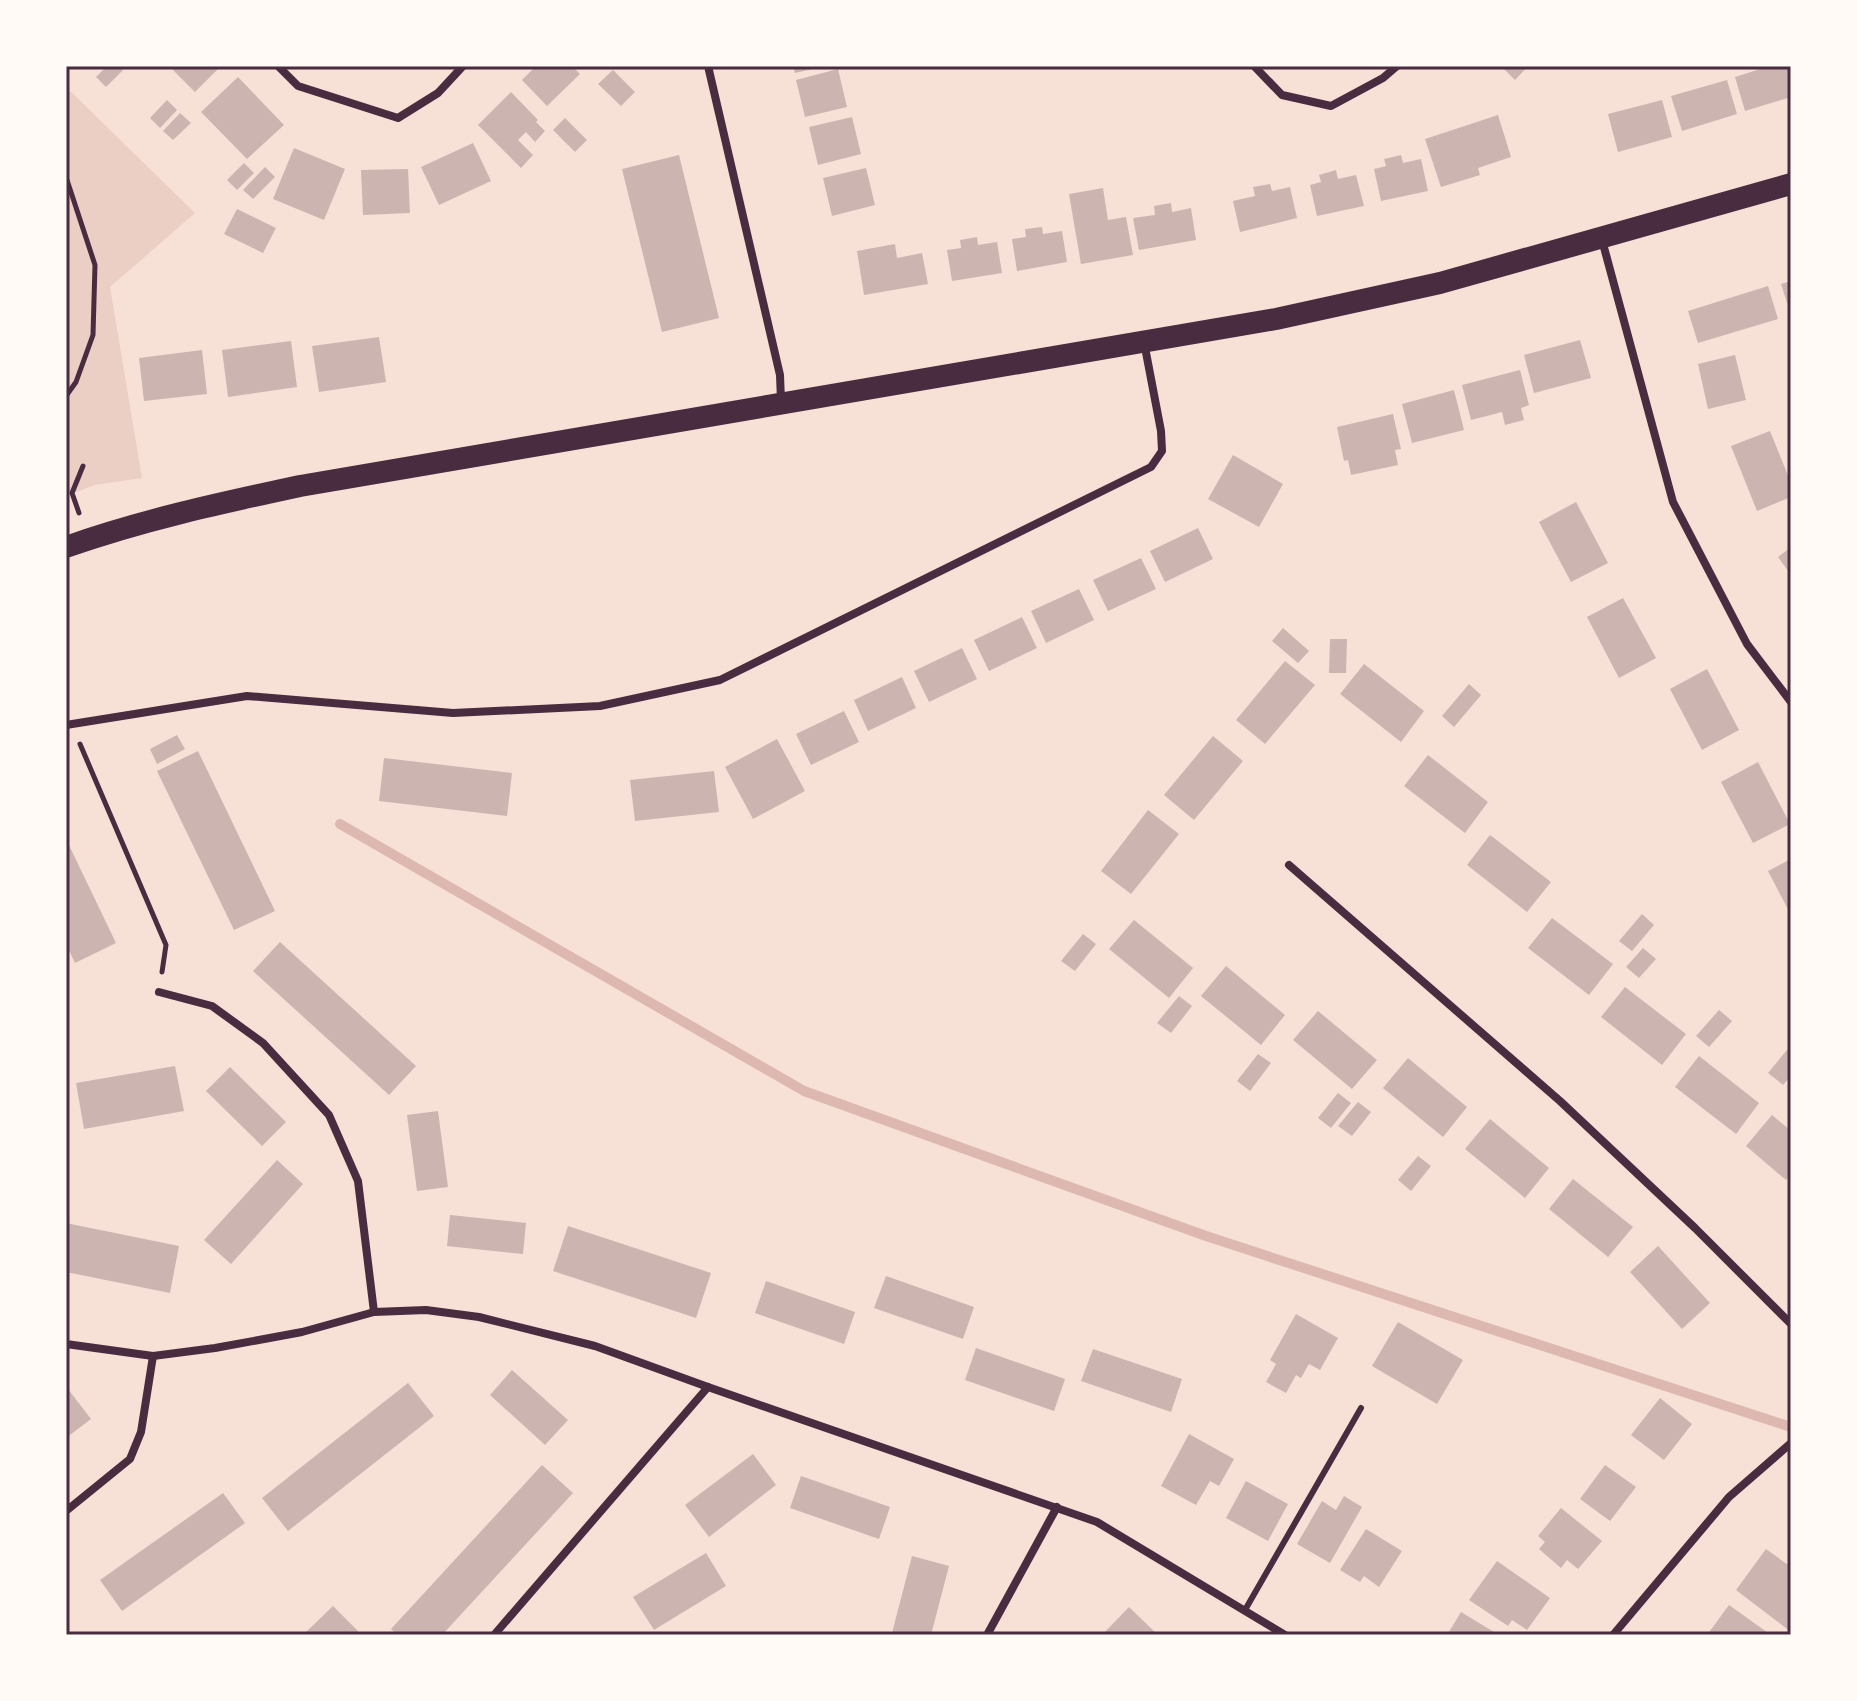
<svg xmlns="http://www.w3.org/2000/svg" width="1857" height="1701" font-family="Helvetica,sans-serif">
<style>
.green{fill:#ebcfc5}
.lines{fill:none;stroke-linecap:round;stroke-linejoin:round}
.stream{stroke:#dcb8b0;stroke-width:10}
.building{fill:#ccb4b1}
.path{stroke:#4a2c40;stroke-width:5}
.service{stroke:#4a2c40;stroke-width:6}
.minor{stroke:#4a2c40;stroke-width:8}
.trunk{stroke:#4a2c40;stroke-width:22}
.neatline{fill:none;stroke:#4a2c40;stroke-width:3}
</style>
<rect width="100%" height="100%" fill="#f7e1d7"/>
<path class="green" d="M66,87l129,126 -85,74 32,191 -47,7 -29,11z"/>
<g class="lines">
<path class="stream" d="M340,824l464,267 402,145 585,191"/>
</g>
<g class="building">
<path d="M107,66h12l4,4 -17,17 -10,-10z"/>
<path d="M169,66h52l-26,26z"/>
<path d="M536,66h36l8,8 -33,32 -25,-26z"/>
<path d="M793,66h28v1l-26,6z"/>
<path d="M1501,66h27l-13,14z"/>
<path d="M1770,66h20l1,31 -46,14 -10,-34z"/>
<path d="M838,69l9,38 -42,10 -9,-37z"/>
<path d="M613,70l22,22 -14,14 -23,-22z"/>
<path d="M238,77l46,48 -37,34 -46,-47z"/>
<path d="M1727,80l10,34 -55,17 -11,-35z"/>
<path d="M511,92l27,28 -2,2 9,9 -10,11 -9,-10 -8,8 15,15 -12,13 -43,-43z"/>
<path d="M167,100l10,10 -17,18 -10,-10z"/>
<path d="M1662,100l10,37 -54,15 -10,-38z"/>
<path d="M180,113l11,10 -18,17 -10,-9z"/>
<path d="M1498,115l13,42 -33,11 2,7 -39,12 -16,-48z"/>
<path d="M852,117l9,37 -43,11 -9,-38z"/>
<path d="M565,118l22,22 -12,12 -22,-22z"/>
<path d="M473,143l18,38 -52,24 -18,-38z"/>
<path d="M294,148l51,21 -21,51 -51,-21z"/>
<path d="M679,155l40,163 -57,14 -40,-163z"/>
<path d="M1401,155l2,8 18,-4 7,32 -47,10 -7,-32 12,-3 -2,-7z"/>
<path d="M244,163l10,10 -17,17 -10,-10z"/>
<path d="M265,167l10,10 -22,22 -10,-9z"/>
<path d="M866,168l9,37 -43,11 -9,-38z"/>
<path d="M408,169l2,44 -47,2 -2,-45z"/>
<path d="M1336,170l2,9 18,-4 8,31 -47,10 -7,-31 11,-3 -2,-7z"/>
<path d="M1270,184l2,7 18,-4 7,31 -57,14 -7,-31 22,-5 -2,-9z"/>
<path d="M1103,188l5,32 18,-3 7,38 -52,9 -12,-70z"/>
<path d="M1171,203l1,9 19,-4 5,32 -57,10 -6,-32 22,-3 -1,-9z"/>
<path d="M237,209l39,19 -13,25 -39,-19z"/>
<path d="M1042,227l1,7 19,-3 5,31 -50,9 -5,-32 14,-2 -1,-8z"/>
<path d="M977,237l1,8 19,-3 5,31 -50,8 -5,-31 14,-2 -1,-8z"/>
<path d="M895,244l2,14 25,-5 6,31 -64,11 -7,-44z"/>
<path d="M1791,281v31h-1l-9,-28z"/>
<path d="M1768,286l10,33 -80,24 -10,-32z"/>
<path d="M379,337l7,45 -67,10 -7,-46z"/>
<path d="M1580,340l11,38 -57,15 -10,-38z"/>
<path d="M291,341l6,46 -69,10 -6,-47z"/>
<path d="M202,350l5,44 -63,7 -5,-43z"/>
<path d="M1735,355l11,45 -38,9 -10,-45z"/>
<path d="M1520,370l9,35 -8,3 3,12 -19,5 -3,-13 -31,8 -9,-35z"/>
<path d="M1454,390l10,40 -52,13 -10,-39z"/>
<path d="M1393,414l8,35 -6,1 3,15 -47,10 -3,-15 -4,1 -7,-34z"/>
<path d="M1770,431l21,52v14l-34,14 -26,-65z"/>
<path d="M1233,455l50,29 -24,43 -51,-28z"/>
<path d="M1576,502l32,61 -37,19 -32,-60z"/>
<path d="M1198,528l15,31 -48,23 -15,-31z"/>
<path d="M1791,547v28l-13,-18z"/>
<path d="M1141,558l15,31 -48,22 -15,-31z"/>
<path d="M1079,589l15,31 -48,23 -15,-32z"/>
<path d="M1623,598l33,60 -37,20 -32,-61z"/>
<path d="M1022,617l15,31 -48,23 -15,-31z"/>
<path d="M1283,628l26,23 -11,12 -26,-22z"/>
<path d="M1330,639h17l-1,34h-17z"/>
<path d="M962,648l15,31 -48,23 -15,-31z"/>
<path d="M1285,661l30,24 -50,59 -29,-24z"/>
<path d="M1364,664l60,47 -23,31 -61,-48z"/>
<path d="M1707,669l32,61 -37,20 -32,-61z"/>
<path d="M902,677l14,31 -48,23 -14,-31z"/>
<path d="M1469,684l12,11 -27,32 -12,-11z"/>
<path d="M844,711l15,31 -48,23 -15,-31z"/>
<path d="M177,735l8,14 -28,15 -7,-15z"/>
<path d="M1213,736l30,25 -49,59 -30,-25z"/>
<path d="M777,739l28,52 -52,28 -28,-52z"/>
<path d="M198,751l77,160 -41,19 -77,-159z"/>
<path d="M1428,755l60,47 -23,31 -61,-47z"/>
<path d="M384,758l128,15 -5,43 -128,-15z"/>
<path d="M1758,762l32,62 -37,19 -32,-61z"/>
<path d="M714,771l5,41 -84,9 -5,-41z"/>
<path d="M1148,810l31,24 -48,60 -30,-23z"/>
<path d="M1490,835l61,47 -24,30 -60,-47z"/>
<path d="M66,839l50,104 -41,20 -9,-19z"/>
<path d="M1791,859v56l-23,-44z"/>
<path d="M1642,914l12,11 -22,26 -13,-10z"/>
<path d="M1552,918l61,46 -24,31 -61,-47z"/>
<path d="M1134,920l59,48 -24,30 -60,-49z"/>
<path d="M1083,934l13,10 -21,27 -14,-10z"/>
<path d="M280,942l136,124 -27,29 -136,-124z"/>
<path d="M1643,948l13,11 -17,19 -13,-11z"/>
<path d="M1226,966l59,49 -24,30 -60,-49z"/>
<path d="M1625,987l61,47 -24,31 -61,-48z"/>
<path d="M1179,996l13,10 -21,27 -14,-10z"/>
<path d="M1719,1010l13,11 -23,26 -13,-11z"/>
<path d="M1318,1011l59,49 -25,29 -59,-49z"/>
<path d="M1791,1045v31l-8,9 -15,-12z"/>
<path d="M1258,1054l13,9 -21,28 -13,-10z"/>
<path d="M1699,1056l60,47 -23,31 -61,-47z"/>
<path d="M1408,1058l59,49 -24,30 -60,-49z"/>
<path d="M175,1066l9,45 -100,18 -8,-46z"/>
<path d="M230,1067l56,55 -24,24 -56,-55z"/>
<path d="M1338,1093l13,10 -20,25 -13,-10z"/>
<path d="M1358,1102l13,10 -19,24 -14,-10z"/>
<path d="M438,1111l10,76 -31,4 -10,-76z"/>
<path d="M1772,1115l19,16v43l-5,6 -40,-34z"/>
<path d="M1490,1119l59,49 -24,30 -60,-49z"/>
<path d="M1418,1156l13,10 -20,25 -13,-11z"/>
<path d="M277,1160l26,24 -72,80 -27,-24z"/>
<path d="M1573,1179l60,48 -25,30 -59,-48z"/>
<path d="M450,1215l76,8 -3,31 -76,-8z"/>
<path d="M66,1223l113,23 -9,47 -104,-21z"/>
<path d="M568,1226l143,47 -15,45 -143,-47z"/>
<path d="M1658,1246l52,57 -28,26 -52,-57z"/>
<path d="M886,1276l88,31 -11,32 -89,-31z"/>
<path d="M766,1281l89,31 -11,32 -89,-31z"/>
<path d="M1296,1314l42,24 -18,32 -11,-6 -8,14 -5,-3 -10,18 -20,-11 10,-18 -6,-4z"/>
<path d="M1398,1322l65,38 -26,44 -65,-38z"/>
<path d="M976,1348l89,31 -11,32 -89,-31z"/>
<path d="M1093,1349l89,30 -11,33 -90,-31z"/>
<path d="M512,1370l56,50 -23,25 -55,-50z"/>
<path d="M408,1383l26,33 -146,115 -26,-33z"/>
<path d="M68,1389l23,30 -25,19v-47z"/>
<path d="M1660,1398l32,26 -28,36 -33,-25z"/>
<path d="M1189,1434l45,25 -15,27 -9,-5 -14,24 -35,-19z"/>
<path d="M753,1454l23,31 -67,52 -24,-32z"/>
<path d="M542,1465l31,28 -131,142h-45l-6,-6z"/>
<path d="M1605,1465l31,22 -26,34 -30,-22z"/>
<path d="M801,1476l89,31 -11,32 -89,-31z"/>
<path d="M1246,1481l42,23 -20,37 -42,-23z"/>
<path d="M223,1493l22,30 -123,88 -22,-31z"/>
<path d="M1344,1496l18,11 -32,56 -33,-19 25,-43 14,9z"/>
<path d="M1561,1508l41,33 -24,28 -11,-9 -6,8 -22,-19 6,-7 -7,-6z"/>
<path d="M1366,1529l36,22 -23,36 -15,-11 -4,6 -20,-12z"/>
<path d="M1766,1549l25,18v65l-55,-42z"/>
<path d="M706,1553l20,33 -72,44 -21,-33z"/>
<path d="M912,1556l37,10 -18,69 -39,-2z"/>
<path d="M1497,1561l53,37 -23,32 -15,-10 -4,6 -39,-26z"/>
<path d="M1729,1605l42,30h-64z"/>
<path d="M333,1606l25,25 -4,4h-51z"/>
<path d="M1129,1607l29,28h-56z"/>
<path d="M1461,1612l38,23h-52z"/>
</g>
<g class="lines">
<g class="path">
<path d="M66,177l29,88 -2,70 -17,47 -10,14"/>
<path d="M79,513l-7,-20 11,-27"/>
<path d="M80,744l86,201 -4,27"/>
</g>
<path class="service" d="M1245,1610l116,-202"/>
<g class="minor">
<path d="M278,66l20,20 100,32 40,-25 25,-27"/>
<path d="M708,66l72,309 1,26"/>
<path d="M1254,66l28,29 49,11 52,-28 14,-12"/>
<path d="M1602,240l71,262 74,142 44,58"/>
<path d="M66,725l181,-29 206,17 147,-7 120,-26 431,-213 11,-16 -1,-20 -17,-89"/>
<path d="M1289,865l271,236 135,127 96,96"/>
<path d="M159,992l53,14 51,37 66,72 29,66 16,131"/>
<path d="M66,1344l87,12 62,-8 87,-16 72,-20 52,-2 53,7 116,29 113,41 389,135 188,113"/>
<path d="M66,1511l64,-52 11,-27 12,-76"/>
<path d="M494,1635l214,-248"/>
<path d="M987,1635l70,-128"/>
<path d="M1613,1635l116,-138 62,-54"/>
</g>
<path class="trunk" d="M66,547c76,-27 155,-44 234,-61l976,-167 164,-36 351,-99"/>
</g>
<rect width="1857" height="1701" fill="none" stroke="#fffaf5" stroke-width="136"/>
<rect x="68" y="68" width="1721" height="1565" class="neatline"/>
</svg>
